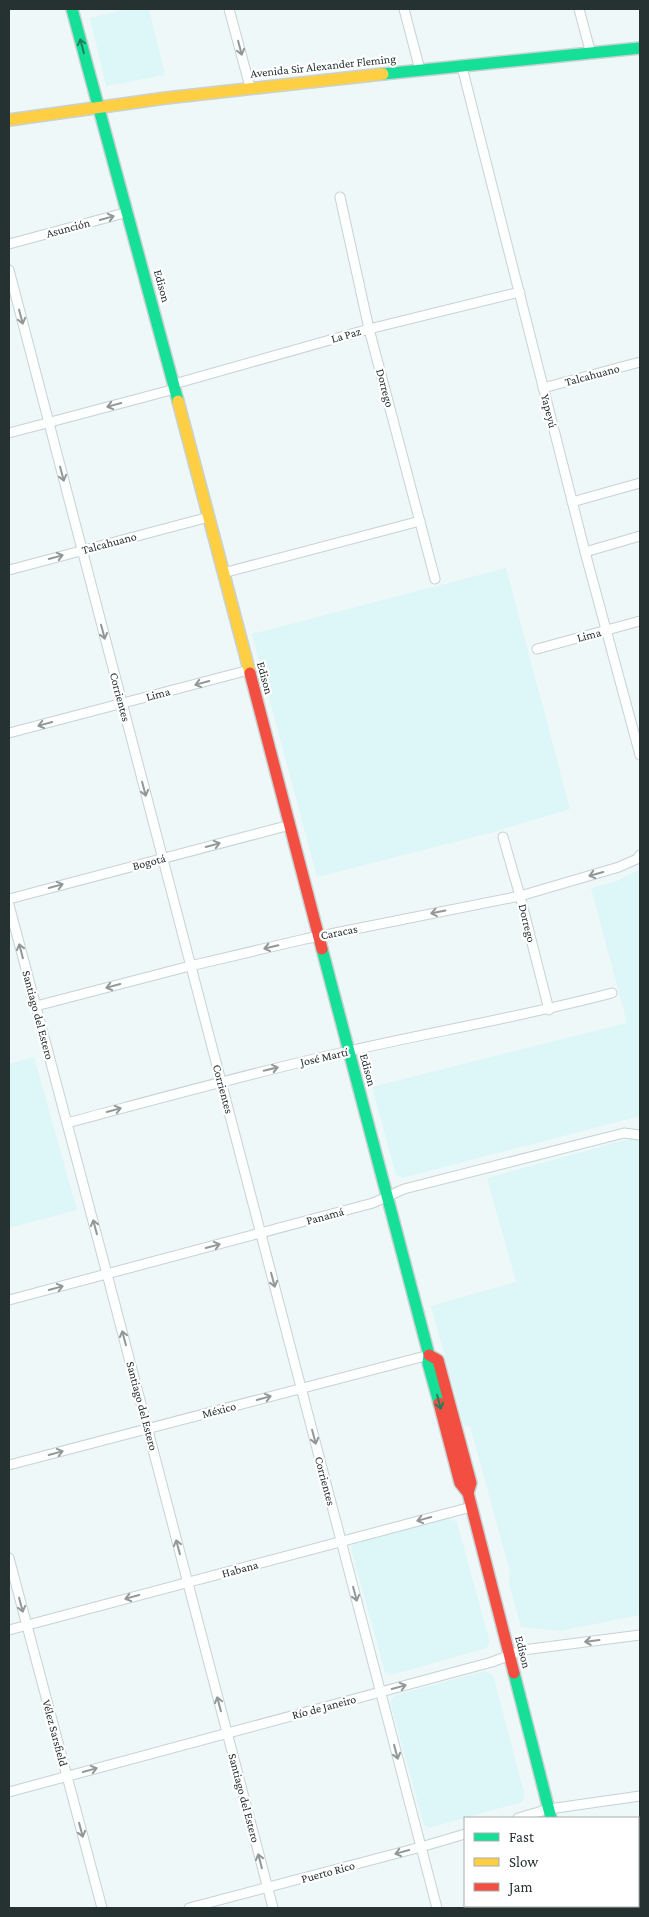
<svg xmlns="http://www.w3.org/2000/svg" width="649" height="1917" font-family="'Crimson Pro',serif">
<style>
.built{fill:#ddf6f8}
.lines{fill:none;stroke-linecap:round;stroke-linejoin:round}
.street-casing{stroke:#c8d2d3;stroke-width:11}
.fast-casing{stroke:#c8d2d3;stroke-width:14}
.slow-casing{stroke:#c8d2d3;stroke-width:14}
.jam-casing{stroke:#c8d2d3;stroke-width:14}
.street{stroke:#fdfefe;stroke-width:9}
.fast{stroke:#16e098;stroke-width:11}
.slow{stroke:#ffcf43;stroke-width:11}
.jam{stroke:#f24e42;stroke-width:11}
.oneway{stroke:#1f8060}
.oneway2{stroke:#929898}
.labels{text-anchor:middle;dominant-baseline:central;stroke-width:4.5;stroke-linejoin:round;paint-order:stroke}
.street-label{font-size:12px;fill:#263132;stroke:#fff}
</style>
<rect width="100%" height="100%" fill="#eff8f9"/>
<g class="built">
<path d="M127,9h22l16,66 -59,11 -16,-68z"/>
<path d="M506,568l64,241 -80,24 -173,44 -65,-243z"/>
<path d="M640,869v247l-238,62 -6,-3 -24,-88 255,-64 -36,-135 26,-7z"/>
<path d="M34,1057l43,153 -68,18v-164z"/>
<path d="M640,1136v479l-80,16 -39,-4 -12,-44 1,-11 -40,-146h-6l-33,-120 85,-24 -29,-104z"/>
<path d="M448,1518l9,4 33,121 -4,5 -95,27 -6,-3 -34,-123 4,-6z"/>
<path d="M485,1671l8,4 32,121 -3,6 -93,26 -5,-3 -34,-123 5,-7z"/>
</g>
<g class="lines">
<defs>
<g id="street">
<path d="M229,9l21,78"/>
<path d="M404,9l16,61"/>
<path d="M579,9l12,45"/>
<path d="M462,67l123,485 55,203"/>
<path d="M340,197l29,132 66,250"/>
<path d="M9,244l119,-32"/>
<path d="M9,270l428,1638"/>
<path d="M174,384l195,-55 151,-37"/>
<path d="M543,388l97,-26"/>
<path d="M9,433l166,-44"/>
<path d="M572,502l68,-19"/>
<path d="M585,552l55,-16"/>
<path d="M9,570l200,-53"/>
<path d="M223,573l197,-52"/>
<path d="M537,649l103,-28"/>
<path d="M9,733l240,-63"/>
<path d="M503,837l17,59 29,114"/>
<path d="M9,899l281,-74"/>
<path d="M9,905l98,369 166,634"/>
<path d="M36,1006l154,-40 115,-27 215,-43 99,-29 18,-8 3,-4"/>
<path d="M67,1123c94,-25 187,-51 282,-72 88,-20 176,-35 263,-58"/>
<path d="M9,1300l364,-97 31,-14 220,-56 16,2"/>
<path d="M9,1465l420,-110"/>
<path d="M9,1558l93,350"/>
<path d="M9,1630l462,-123"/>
<path d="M9,1792l483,-130 31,-12 117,-15"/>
<path d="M518,1818l31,-9 91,-13"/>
<path d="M189,1908l232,-61 44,-13"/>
</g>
<g id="fast">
<path d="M72,9l106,392"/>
<path d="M383,74l257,-26"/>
<path d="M322,949l107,406 -1,8 11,40"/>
<path d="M514,1673l37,145"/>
<path d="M573,1906l1,2"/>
</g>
<g id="slow">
<path d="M9,120l157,-22 217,-24"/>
<path d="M178,401l72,272"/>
</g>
<g id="jam">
<path d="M250,673l72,276"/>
<path d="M429,1355l9,5 33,123 -3,10"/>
<path d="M439,1403l21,80 8,10 46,180"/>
</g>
</defs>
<use href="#street" class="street-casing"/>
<use href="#fast" class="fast-casing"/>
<use href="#slow" class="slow-casing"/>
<use href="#jam" class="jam-casing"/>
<use href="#street" class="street"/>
<use href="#fast" class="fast"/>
<use href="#slow" class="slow"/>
<use href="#jam" class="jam"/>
</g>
<defs><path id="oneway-shaft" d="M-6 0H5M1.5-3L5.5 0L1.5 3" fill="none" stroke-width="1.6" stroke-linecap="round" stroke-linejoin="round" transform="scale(1.25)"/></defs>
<g class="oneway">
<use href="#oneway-shaft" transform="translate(82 46) rotate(-105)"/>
<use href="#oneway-shaft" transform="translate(439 1402) rotate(75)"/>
</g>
<g class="oneway2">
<use href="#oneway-shaft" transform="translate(240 48) rotate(75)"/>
<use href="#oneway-shaft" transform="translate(107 218) rotate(-15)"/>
<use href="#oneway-shaft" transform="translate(21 317) rotate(75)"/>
<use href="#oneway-shaft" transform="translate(114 405) rotate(165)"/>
<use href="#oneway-shaft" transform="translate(62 474) rotate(75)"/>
<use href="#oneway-shaft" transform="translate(56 557) rotate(-15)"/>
<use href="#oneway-shaft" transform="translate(103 632) rotate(75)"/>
<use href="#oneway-shaft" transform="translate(202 683) rotate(165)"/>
<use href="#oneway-shaft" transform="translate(45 724) rotate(165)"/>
<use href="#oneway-shaft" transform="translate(144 789) rotate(75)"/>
<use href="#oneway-shaft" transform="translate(213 845) rotate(-15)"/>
<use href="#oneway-shaft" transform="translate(596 874) rotate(164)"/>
<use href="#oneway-shaft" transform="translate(56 886) rotate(-15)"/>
<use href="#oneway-shaft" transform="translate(438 912) rotate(169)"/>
<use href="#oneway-shaft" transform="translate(271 947) rotate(167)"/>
<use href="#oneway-shaft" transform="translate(21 951) rotate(-105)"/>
<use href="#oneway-shaft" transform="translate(113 986) rotate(165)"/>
<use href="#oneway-shaft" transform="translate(271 1069) rotate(-13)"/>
<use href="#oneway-shaft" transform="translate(114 1110) rotate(-15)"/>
<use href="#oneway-shaft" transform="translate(95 1227) rotate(-105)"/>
<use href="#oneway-shaft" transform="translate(213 1246) rotate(-15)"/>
<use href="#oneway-shaft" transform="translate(273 1280) rotate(75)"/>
<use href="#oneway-shaft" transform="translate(56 1288) rotate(-15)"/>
<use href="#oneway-shaft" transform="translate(124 1338) rotate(-105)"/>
<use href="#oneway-shaft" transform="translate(264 1398) rotate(-15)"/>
<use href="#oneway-shaft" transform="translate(314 1437) rotate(75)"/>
<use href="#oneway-shaft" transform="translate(56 1453) rotate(-15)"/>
<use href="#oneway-shaft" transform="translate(424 1519) rotate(165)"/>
<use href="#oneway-shaft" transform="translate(178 1547) rotate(-105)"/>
<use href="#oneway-shaft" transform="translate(355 1594) rotate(75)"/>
<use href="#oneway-shaft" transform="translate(132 1597) rotate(165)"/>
<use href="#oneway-shaft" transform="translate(21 1605) rotate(75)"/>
<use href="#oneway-shaft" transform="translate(592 1641) rotate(173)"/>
<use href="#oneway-shaft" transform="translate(399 1687) rotate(-15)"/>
<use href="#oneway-shaft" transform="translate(219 1704) rotate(-105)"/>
<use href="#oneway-shaft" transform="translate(396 1752) rotate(75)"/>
<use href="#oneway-shaft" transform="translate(90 1770) rotate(-15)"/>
<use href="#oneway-shaft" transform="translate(81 1830) rotate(75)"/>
<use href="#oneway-shaft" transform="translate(402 1852) rotate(165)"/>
<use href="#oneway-shaft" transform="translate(260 1861) rotate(-105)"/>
</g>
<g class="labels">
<g class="street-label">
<text transform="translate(323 66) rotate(-6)">Avenida Sir Alexander Fleming</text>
<text transform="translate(68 228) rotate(-15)">Asunción</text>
<text transform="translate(162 286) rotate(75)">Edison</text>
<text transform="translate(346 335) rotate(-16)">La Paz</text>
<text transform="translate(592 375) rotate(-15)">Talcahuano</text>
<text transform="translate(385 388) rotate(75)">Dorrego</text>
<text transform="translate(549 411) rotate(76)">Yapeyú</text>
<text transform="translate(109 543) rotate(-15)">Talcahuano</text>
<text transform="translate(589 635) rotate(-15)">Lima</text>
<text transform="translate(265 678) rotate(75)">Edison</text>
<text transform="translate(158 694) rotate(-15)">Lima</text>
<text transform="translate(120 697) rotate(75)">Corrientes</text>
<text transform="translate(149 862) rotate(-15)">Bogotá</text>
<text transform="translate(527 923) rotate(76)">Dorrego</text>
<text transform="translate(339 932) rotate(-11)">Caracas</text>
<text transform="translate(38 1015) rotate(75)">Santiago del Estero</text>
<text transform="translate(324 1057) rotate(-13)">José Martí</text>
<text transform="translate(368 1070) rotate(75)">Edison</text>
<text transform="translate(223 1089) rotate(75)">Corrientes</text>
<text transform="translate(325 1216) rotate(-15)">Panamá</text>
<text transform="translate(142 1406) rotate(75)">Santiago del Estero</text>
<text transform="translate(219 1410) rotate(-15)">México</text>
<text transform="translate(325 1481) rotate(75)">Corrientes</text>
<text transform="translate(240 1569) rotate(-15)">Habana</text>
<text transform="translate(523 1652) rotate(76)">Edison</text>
<text transform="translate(324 1707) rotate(-15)">Río de Janeiro</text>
<text transform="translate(55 1733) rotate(75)">Vélez Sarsfield</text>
<text transform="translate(244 1798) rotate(75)">Santiago del Estero</text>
<text transform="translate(328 1872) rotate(-15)">Puerto Rico</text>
</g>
</g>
<rect width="649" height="1917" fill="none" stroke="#263132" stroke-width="20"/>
<rect x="464" y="1817" width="175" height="90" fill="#ffffff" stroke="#a8adad"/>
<rect x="474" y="1833" width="25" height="8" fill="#16e098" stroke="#a8adad"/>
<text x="509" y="1842" font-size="15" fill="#263132">Fast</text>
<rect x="474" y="1858" width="25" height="8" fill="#ffcf43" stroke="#a8adad"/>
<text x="509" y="1867" font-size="15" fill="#263132">Slow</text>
<rect x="474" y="1883" width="25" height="8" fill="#f24e42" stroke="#a8adad"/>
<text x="509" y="1892" font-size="15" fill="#263132">Jam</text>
</svg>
